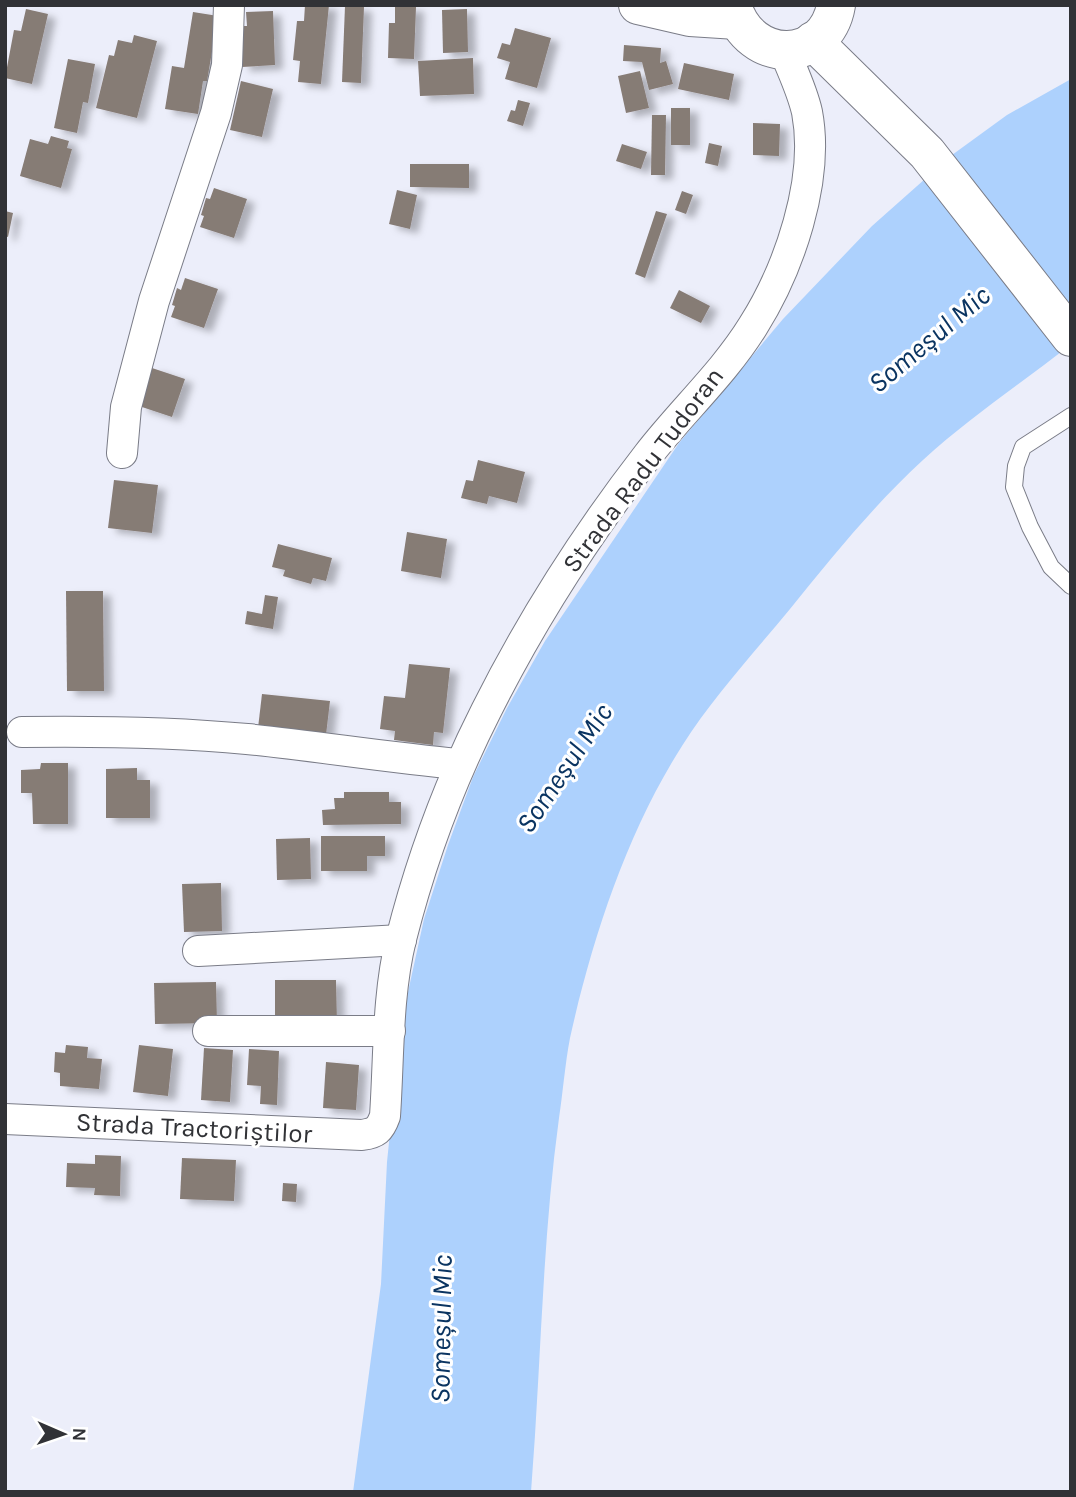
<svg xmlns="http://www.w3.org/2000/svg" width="1076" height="1497" font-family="Karla,sans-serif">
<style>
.water{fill:#add1fd}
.building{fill:#867b75;filter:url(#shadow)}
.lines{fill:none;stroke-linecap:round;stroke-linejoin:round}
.lane-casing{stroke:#7a7c87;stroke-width:18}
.street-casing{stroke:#7a7c87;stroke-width:32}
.secondary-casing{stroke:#7a7c87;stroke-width:40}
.lane{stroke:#fff;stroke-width:16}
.street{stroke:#fff;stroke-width:30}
.secondary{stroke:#fff;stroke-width:38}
.labels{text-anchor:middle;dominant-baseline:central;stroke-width:6;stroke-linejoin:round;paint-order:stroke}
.street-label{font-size:26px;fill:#313236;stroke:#fff}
.water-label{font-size:28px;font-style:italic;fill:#0a3461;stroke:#fff}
</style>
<defs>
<filter id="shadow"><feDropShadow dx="8" dy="4.5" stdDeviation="3.5" flood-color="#0004"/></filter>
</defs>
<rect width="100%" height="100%" fill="#eceefa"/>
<path class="water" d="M1071,79v265c-49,39 -101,73 -148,116 -49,45 -91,97 -133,149 -37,45 -77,88 -108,137 -55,86 -90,193 -112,292 -5,26 -7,54 -11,80 -17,124 -18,249 -28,374h-178l28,-208 6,-122 10,-98 11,-72 16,-73 24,-74 25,-68 34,-69 38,-67 134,-198 104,-124 89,-93 80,-71 55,-40z"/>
<g class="building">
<path d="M305,5h24l-8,79 -23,-2 2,-21 -7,-1 4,-39h7z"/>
<path d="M345,6l19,1 -3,76 -19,-1z"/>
<path d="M395,7h21l-2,52 -26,-1 1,-35h6z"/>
<path d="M26,9l22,5 -16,70 -27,-6 9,-48 7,1z"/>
<path d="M467,9l1,43 -25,1 -1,-43z"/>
<path d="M273,11l2,54 -33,2 -2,-41h7l-1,-14z"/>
<path d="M193,12l25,4 -11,65h-4l-5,33 -33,-5 7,-43 12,2z"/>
<path d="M515,28l36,10 -14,50 -32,-9 5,-17 -13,-4 5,-15 8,2z"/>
<path d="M134,35l23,6 -20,77 -41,-10 13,-53 5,1 4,-16 14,3z"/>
<path d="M624,45l37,3 -1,15 6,-2 7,23 -24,6 -7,-28 -19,-1z"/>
<path d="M473,58l1,36 -54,2 -2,-35z"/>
<path d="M68,59l27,5 -7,39 -5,-1 -6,31 -23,-5z"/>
<path d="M684,63l50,11 -5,26 -51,-11z"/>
<path d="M640,71l9,37 -23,5 -8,-37z"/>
<path d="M241,81l32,8 -11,48 -32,-7z"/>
<path d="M518,100l12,3 -7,23 -16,-5 4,-11 4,1z"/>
<rect x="671" y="108" width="19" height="37"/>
<path d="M652,115h14l-1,60h-14z"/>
<path d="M753,123l27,1 -1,32 -26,-1z"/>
<path d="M51,136l18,5 -2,7 5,1 -11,39 -41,-12 10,-37 18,5z"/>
<path d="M709,143l13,3 -4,20 -13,-3z"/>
<path d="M622,144l25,8 -6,17 -25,-8z"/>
<path d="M410,164h59v24l-59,-1z"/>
<path d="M214,188l33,11 -13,39 -34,-11 4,-11 -3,-1 5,-17 4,1z"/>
<path d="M397,190l20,5 -7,34 -21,-5z"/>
<path d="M682,191l11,4 -7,19 -11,-4z"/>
<path d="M5,211l8,2 -5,24 -3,-1z"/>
<path d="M656,211l11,3 -22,64 -10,-4z"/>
<path d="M185,278l33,11 -14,39 -33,-11 4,-11 -3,-1 5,-17 4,2z"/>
<path d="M679,290l31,16 -9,17 -31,-15z"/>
<path d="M152,368l33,11 -13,38 -33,-11z"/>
<path d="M478,460l47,12 -8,31 -28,-7 -2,8 -26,-6 5,-18 7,1z"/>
<path d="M114,480l44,5 -6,48 -44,-5z"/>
<path d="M407,532l40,7 -6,39 -40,-7z"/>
<path d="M278,544l54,14 -6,23 -13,-3 -2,6 -28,-8 2,-6 -13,-3z"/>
<path d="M66,591h37l1,100h-37z"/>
<path d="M265,595l13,2 -5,32 -28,-5 2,-13 15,3z"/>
<path d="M409,664l41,4 -7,65 -9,-1 -1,13 -39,-5 1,-9 -15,-2 4,-33 21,2z"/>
<path d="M262,694l68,7 -4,34 -68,-7z"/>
<path d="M41,763h27v61h-35l-1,-31h-11v-23l19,-1z"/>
<path d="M137,768v12h13v38h-44v-49z"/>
<path d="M344,792h45v10h12v22l-78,1 -1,-15 13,-1 -1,-11h10z"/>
<path d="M321,836h64v20h-18v15h-46z"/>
<path d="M310,838l1,41 -34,1 -1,-41z"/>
<path d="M221,883l1,48 -38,1 -2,-48z"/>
<path d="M275,980h61l1,44h-62z"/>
<path d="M216,982l1,41 -62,1 -1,-41z"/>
<path d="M66,1045l22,2 -1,11 15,1 -3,30 -39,-3v-13l-6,-1 1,-20 10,1z"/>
<path d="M139,1045l34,4 -5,47 -35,-4z"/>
<path d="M204,1048l29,2 -3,52 -29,-2z"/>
<path d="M249,1049l30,2 -2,54 -17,-1 1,-18 -14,-1z"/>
<path d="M326,1062l33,3 -3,45 -33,-2z"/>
<path d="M95,1155l26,1 -1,40 -26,-1 1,-7 -29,-1 1,-24 28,1z"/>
<path d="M182,1158l54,2 -2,41 -54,-2z"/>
<path d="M283,1183l14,1 -1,18 -14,-1z"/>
</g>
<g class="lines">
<defs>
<path id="lane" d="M1071,416l-48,31 -7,19 -2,21 16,40 21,40 20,19"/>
<g id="street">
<path d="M122,453l4,-46 28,-106 62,-188 11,-48 2,-60"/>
<path d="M22,732c75,-1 150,0 225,7 71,7 142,19 213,25"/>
<path d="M198,951l203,-11"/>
<path d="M208,1031h182"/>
<path d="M5,1119l357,16c14,-2 18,-5 23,-19 4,-58 2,-120 16,-177 20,-79 48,-155 85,-228 45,-90 100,-176 162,-256 33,-43 76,-82 105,-129 36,-57 67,-146 54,-214 -5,-22 -15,-42 -23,-62"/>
</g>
<g id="secondary">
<path d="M638,5l52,12 47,3"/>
<path d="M732,5c18,61 94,59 104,0"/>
<path d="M813,41l114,112 144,184"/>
</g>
</defs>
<use href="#lane" class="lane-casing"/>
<use href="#street" class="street-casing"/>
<use href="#secondary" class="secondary-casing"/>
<use href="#lane" class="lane"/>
<use href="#street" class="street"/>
<use href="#secondary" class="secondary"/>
</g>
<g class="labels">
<g class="street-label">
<text transform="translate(643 470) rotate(-53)">Strada Radu Tudoran</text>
<text transform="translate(194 1128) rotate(3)">Strada Tractoriștilor</text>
</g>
<g class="water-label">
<text transform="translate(929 339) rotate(-40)">Someșul Mic</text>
<text transform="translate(564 768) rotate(-56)">Someșul Mic</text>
<text transform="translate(441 1329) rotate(-89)">Someșul Mic</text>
</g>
</g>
<rect width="1076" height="1497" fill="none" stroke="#313236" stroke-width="14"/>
<g transform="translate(63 1434) rotate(92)" stroke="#ffffff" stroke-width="5" paint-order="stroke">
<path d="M0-5L12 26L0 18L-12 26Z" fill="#313236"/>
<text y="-10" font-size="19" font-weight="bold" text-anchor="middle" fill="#313236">N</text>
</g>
</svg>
